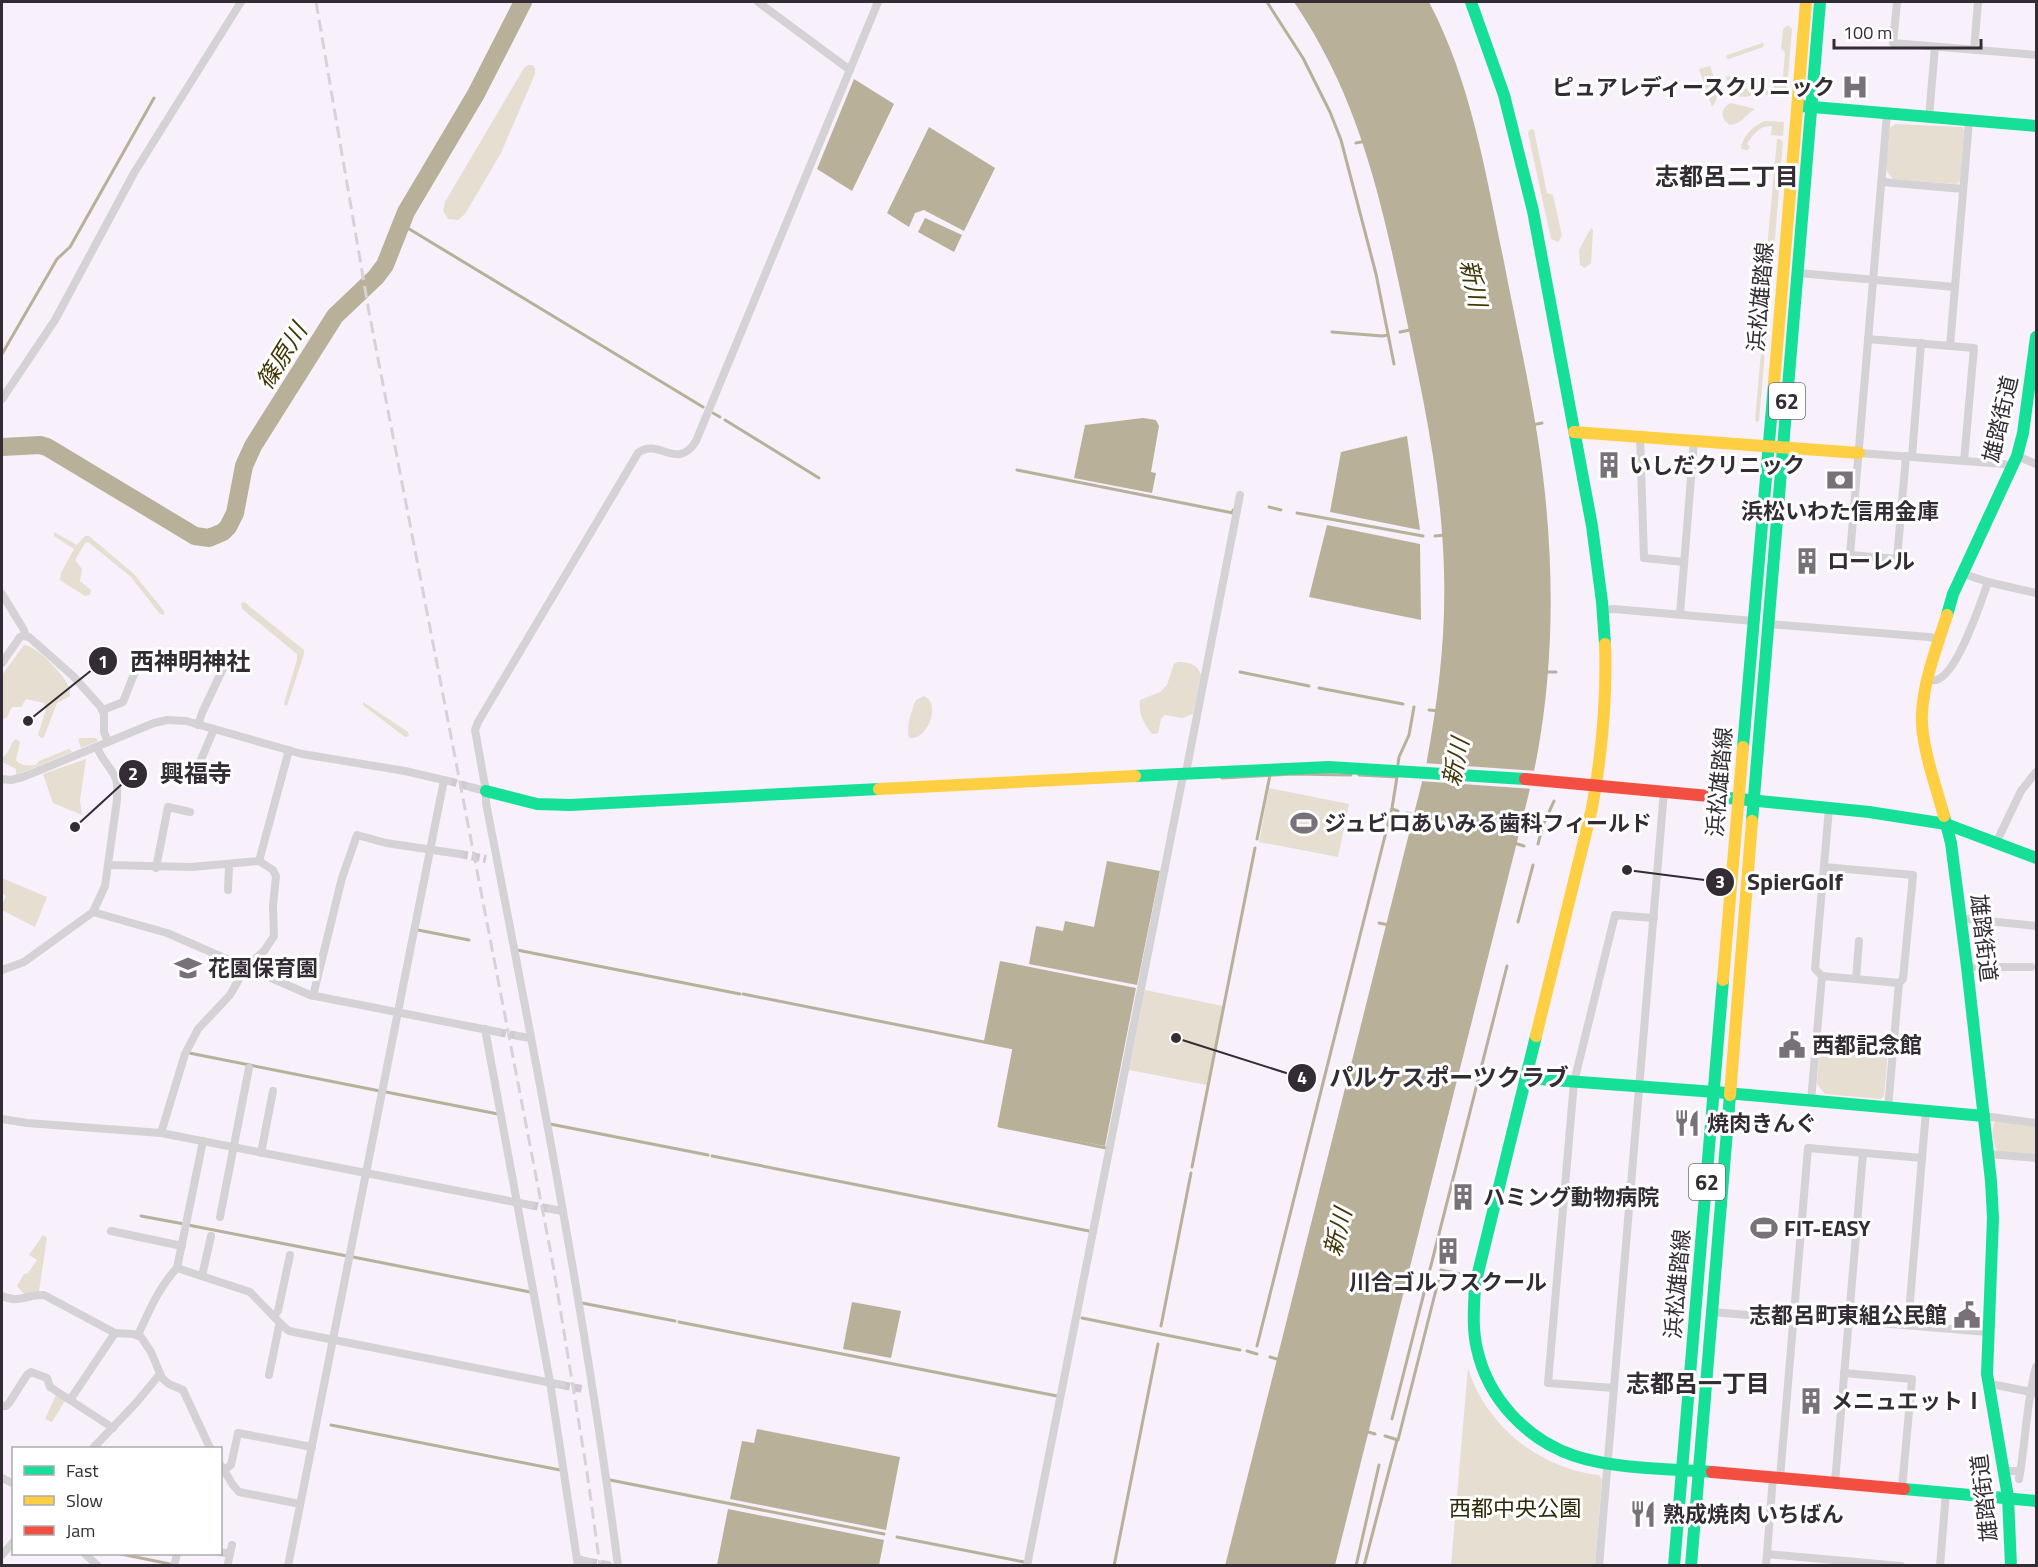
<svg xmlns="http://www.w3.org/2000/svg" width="2038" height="1567" font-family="'Titillium Web','Noto Sans JP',sans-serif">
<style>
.green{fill:#e6ded0}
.water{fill:#b8b099}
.pier{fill:#f8f0fa}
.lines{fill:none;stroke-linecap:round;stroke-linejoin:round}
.stream{stroke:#b8b099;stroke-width:3}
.river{stroke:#b8b099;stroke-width:18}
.street-tunnel{stroke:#d1c9d2;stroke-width:8;stroke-dasharray:8 4;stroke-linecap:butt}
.street{stroke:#d4d2d4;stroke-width:8}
.fast{stroke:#16e098;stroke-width:12}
.slow{stroke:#ffcf43;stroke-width:12}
.jam{stroke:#f24e42;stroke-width:12}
.rail{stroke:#d6d3d6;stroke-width:3;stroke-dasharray:12 6;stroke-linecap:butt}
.labels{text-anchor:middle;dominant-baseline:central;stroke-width:6;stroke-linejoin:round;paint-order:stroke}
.shield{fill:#fff;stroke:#706b71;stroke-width:1.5}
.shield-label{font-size:21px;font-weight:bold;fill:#332c34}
.poi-label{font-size:22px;font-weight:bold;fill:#332c34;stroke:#fff;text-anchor:start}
.street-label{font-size:22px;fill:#332c34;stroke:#fff}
.park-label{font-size:22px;fill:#302909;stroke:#fff}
.neighbourhood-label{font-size:24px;font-weight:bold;fill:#332c34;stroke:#fff}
.water-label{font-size:24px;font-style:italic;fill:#413706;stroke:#fff}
.leader{fill:none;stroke:#332c34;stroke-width:2}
.callout-dot{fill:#332c34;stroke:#fff;stroke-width:2}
.mark-label{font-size:18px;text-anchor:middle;font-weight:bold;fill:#fff}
.callout-label{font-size:24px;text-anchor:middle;font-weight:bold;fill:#332c34;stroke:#fff;stroke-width:6;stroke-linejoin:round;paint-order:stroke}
</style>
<rect width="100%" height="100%" fill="#f8f0fa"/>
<g class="green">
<path d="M1788,25l4,4 -4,48 -3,2 -2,-2 2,-25 -4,-3 2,-20z"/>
<path d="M1762,43l2,1 -1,3 -34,12 -3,-1 1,-3z"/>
<path d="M528,65h5l2,4v5l-34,79 -36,61 -7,6 -10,-1 -5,-8 2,-9 79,-134z"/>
<path d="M1710,66c4,14 13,28 2,41l-13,-38z"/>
<path d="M1730,76l4,9 6,3 33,3 1,-6 13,1 -1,11 -29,-3 -11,3 -11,-1 -4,-4 -5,-15z"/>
<path d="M1731,103l24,6c-8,5 -15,16 -25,16 -10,-6 -10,-17 1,-22z"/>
<path d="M1766,121l18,1 -1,14 -12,-1 1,-9c-13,-1 -18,8 -25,18l3,3 -2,3 -7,-1c1,-12 12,-24 25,-28z"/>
<path d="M1895,124l67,3 2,3 -4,51 -4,3 -63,-5 -7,-9 4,-42z"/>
<path d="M1530,129l4,1 13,63 6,2 9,41 -4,6 -7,-3 -23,-106z"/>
<path d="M1777,139h3l3,3 -9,108 -4,3 -3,-4z"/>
<path d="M1591,228l2,2 -2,33 -6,5 -5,-3 -1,-15z"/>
<path d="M1768,293l2,1 -11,127 -2,1 -2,-2 11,-125z"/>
<path d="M54,532l23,13 8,-9h4l45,38 30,37v4l-4,-1 -29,-37 -43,-35 -3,1 -10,17 7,9 -2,12 11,9 -1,5 -5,1 -22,-14 -3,-2 1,-7 13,-24 -20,-13z"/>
<path d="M244,602l60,48v4l-17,52 -3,-1v-2l13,-43v-6l-55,-45 -1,-6z"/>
<path d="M24,645c13,1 40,30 45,42 2,4 1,5 1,9l-13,7 -13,34 -3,1 -3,-3 8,-26 -2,-6 -18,-4 -5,8h-9l-5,10 -5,3v-45z"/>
<path d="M1178,662c10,0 20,2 23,13l-8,39 -11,4 -17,-3 -4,4 -3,14 -6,1c-8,-10 -14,-21 -12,-34l20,-8 7,-7 7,-21z"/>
<path d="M924,696c18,8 3,45 -15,42 -3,-11 2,-27 7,-38z"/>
<path d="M363,702l45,30 1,4 -4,1 -42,-32z"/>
<path d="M81,738h15l2,3 -17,7 -3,-9z"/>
<path d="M16,739l4,3 -4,18c4,6 13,6 20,5l3,-4 30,-12 3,3 -56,23v-6l-14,-7 1,-5c8,-5 6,-14 13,-18z"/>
<path d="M86,759l-6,41 2,15 -29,-12 -10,-29z"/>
<path d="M1269,788l80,16 -11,53 -79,-15z"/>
<path d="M2,878l45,19 -12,30 -33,-17v-5l4,-9 -4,-3z"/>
<path d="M1145,990l78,16 -16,79 -78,-15z"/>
<path d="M1820,1046l68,6 -4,44 -3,3 -56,-5 -8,-10z"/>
<path d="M1995,1121l41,5v30l-38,-4c-5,-7 -7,-24 -3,-31z"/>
<path d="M43,1235l4,3 -8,53 -14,4 -8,-9 7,-12 4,-1 9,-13 -8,-5z"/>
<path d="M1468,1368c17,57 72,101 131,107l3,5 -7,85h-144z"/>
<path d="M56,1395l9,6 -13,21 -7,-3z"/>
</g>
<g class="water">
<path d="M1294,2h135c42,80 56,168 74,255 15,79 34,157 42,237 9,86 8,176 -8,262 -4,22 -10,44 -15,66l-187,743 -110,1 201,-800c12,-65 20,-129 18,-194 -2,-93 -23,-184 -42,-274 -23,-108 -45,-203 -108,-296z"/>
<path d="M854,79l40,25 -42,87 -35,-22z"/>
<path d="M929,127l66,41 -31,63 -40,-21 -9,3 -6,14 -22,-14z"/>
<path d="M925,218l37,17 -8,17 -36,-20z"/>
<path d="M1143,418l13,2 3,6 -8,46 5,1 -4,20 -78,-15 11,-53z"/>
<path d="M1407,436l13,94 -90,-18 11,-60z"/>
<path d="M1327,525l93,19 1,76 -112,-23z"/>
<path d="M1107,861l53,10 -23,114 -108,-21 7,-38 27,5 2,-10 29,6z"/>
<path d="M1000,961l136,27 -31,158 -105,-20 15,-78 -31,-7z"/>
<path d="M852,1302l49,9 -10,47 -48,-9z"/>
<path d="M757,1429l143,28 -14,73 -156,-31 12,-58 12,2z"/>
<path d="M728,1509l156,31 -5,25h-162z"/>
</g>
<path class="pier" d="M1424,763l113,8 -4,18 -113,-8z"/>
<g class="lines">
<g class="stream">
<path d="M1267,2l36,56 27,54 11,28 35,134 18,90"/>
<path d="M1356,143l10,-2"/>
<path d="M401,224l302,183"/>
<path d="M1332,332l50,4 6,-1"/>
<path d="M1400,332l10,-2"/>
<path d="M2,354l55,-95 13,-12 84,-149"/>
<path d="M713,413l7,4"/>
<path d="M725,420l94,58"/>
<path d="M1532,425l10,-2"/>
<path d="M1017,470l216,43v-3"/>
<path d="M1269,507l12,3"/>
<path d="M1297,513l126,23"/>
<path d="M1435,536l10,-1"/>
<path d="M1240,672l69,14"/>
<path d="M1546,672h10"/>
<path d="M1319,688l84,16"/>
<path d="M1429,710l10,1"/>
<path d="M1398,764l1,-7 10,-22 5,-28"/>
<path d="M1222,778l71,-4 58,1"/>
<path d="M1392,809l6,2"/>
<path d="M1407,813l10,3"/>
<path d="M1257,839l13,-64"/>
<path d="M1514,843l10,3"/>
<path d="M1538,844l5,-19 11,-24"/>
<path d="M1518,922l15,-57"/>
<path d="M1379,923l10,2"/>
<path d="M418,930l51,10"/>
<path d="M517,950l223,44"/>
<path d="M743,994l271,54 -15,78 107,22"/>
<path d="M189,1053l191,38"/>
<path d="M1457,1076l10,3"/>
<path d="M386,1092l112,22"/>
<path d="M550,1124l158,31"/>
<path d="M712,1156l377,75"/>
<path d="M1192,1167l63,-319"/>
<path d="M141,1216l43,8"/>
<path d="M188,1225l159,31"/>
<path d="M353,1257l177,35"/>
<path d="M582,1303l93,18"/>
<path d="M1082,1318l158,32"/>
<path d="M679,1322l378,74"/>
<path d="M1161,1326l30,-153"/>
<path d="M1257,1346l135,-538 5,-31 -38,-2"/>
<path d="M1247,1351l10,3"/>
<path d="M1270,1357l10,3"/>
<path d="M1392,1419l115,-453"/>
<path d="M331,1425l229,45"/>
<path d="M1365,1431l10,3"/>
<path d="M1385,1436l13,4 43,-170 19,4"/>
<path d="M610,1480l274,54"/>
<path d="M897,1537l127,25"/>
<path d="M121,1554l49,10"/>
<path d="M1114,1566l44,-222"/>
<path d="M1356,1566l23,-101"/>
<path d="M1364,1566l33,-126"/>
</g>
<path class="river" d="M2,447l38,-2 7,2 148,89 14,2 14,-6 5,-5 7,-14 9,-47 9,-20 82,-130 41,-39 9,-12 21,-53 70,-118 47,-92"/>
<g class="street-tunnel">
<path d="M449,781l21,6"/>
<path d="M460,854l26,5"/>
<path d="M498,1032l20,4"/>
<path d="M530,1205l21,4"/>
<path d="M562,1385l20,4"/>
<path d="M589,1562l19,3"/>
</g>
<g class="street">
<path d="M758,2l92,68"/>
<path d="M1897,2l-4,41 143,12"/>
<path d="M1974,50l4,-48"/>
<path d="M1887,114l-37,441 47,4 9,-103"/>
<path d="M1929,117l6,-70"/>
<path d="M1882,182l81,7"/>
<path d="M1798,273l157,14"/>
<path d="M1868,339l106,9 -10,113"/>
<path d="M1950,346l19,-225"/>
<path d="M2,399l53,-79 79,-147 107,-171"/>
<path d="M1640,437l4,121 40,4"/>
<path d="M1859,453l145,11 9,4"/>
<path d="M2017,456l19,8"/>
<path d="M1912,457l9,-114"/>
<path d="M1961,573l27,9 48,11"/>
<path d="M2,594l22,36 1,5"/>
<path d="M1603,610l10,-1 141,12"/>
<path d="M1680,614l14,-173"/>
<path d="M1769,624l160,13 9,2"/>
<path d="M2,663l18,-26 3,-1 6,1 44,39 27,30 4,8v18l4,10"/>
<path d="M1927,679c3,1 6,2 9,1 21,-5 45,-78 52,-98"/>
<path d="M103,710l20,-8 17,-43"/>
<path d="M198,725l4,-12 26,-55"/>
<path d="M1187,774v-7l53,-272"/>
<path d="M2,779l9,1 12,-3 131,-54 13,-3 19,1 116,33 103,17 43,10"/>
<path d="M192,781l22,-52"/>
<path d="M470,787l16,4"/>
<path d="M1829,808l-14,161 7,7 77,7 -11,125"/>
<path d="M1996,843l25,-52 15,-19"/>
<path d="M108,865l83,2 68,-6 30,-111"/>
<path d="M1824,867l89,8 -10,104 -4,4"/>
<path d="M156,868l12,-61 22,5"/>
<path d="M228,890l1,-25"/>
<path d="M93,912l74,21 143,62 188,37"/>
<path d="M1961,919h7l68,7"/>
<path d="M1967,967h64"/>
<path d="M2,970l22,-8 69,-50 12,-26 12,-86c0,-7 1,-15 -1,-21 -5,-12 -15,-20 -19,-32"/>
<path d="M1856,979l3,-38"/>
<path d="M313,996l29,-118 15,-43 29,8 74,11"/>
<path d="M485,1029l65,353 28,184"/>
<path d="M518,1036l13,2"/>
<path d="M1811,1101l11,-125"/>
<path d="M1984,1116l52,7"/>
<path d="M2,1119l25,4 134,10 369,72"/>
<path d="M161,1133l24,-79 13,-25 32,-34 16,-28 18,-16 10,-15 -1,-30 3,-30 -3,-6 -14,-9"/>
<path d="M261,1153l12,-62"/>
<path d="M1988,1154l48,4"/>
<path d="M551,1209l12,2"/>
<path d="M220,1217l29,-149"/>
<path d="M111,1231l71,15"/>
<path d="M177,1268l26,-127"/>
<path d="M202,1276l9,-40"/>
<path d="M2,1296c18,8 25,-2 42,-1l71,38 18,1 8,3 10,15 11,26 7,6 14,6 27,58"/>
<path d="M1712,1312l82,7"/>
<path d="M273,1316l5,-5 12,-56"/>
<path d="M1794,1316l194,16"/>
<path d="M1908,1325l18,-214"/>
<path d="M138,1335c11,-24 21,-48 39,-67l73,24 32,33 7,6 273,54"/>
<path d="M1844,1373l68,6 -10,109"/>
<path d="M269,1375l10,-49 2,-2"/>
<path d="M1988,1386l8,-1 40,8"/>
<path d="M1614,1388l-66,-5 26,-301 41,-167 39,3"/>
<path d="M70,1400l45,-67"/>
<path d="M2,1406h4l3,-3 18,-28 4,-3 16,6 3,9 63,41"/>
<path d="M93,1448l43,-45 24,-29"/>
<path d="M220,1464l13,21 6,7 61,12"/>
<path d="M224,1470l7,-5 7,-32 74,14"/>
<path d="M2010,1471h10"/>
<path d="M2,1478l12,6"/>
<path d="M1780,1478l28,-330 114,10"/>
<path d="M2019,1479c7,-38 7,-76 17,-112"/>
<path d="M1835,1482l28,-329"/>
<path d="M220,1552l10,2"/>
<path d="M85,1554l13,12"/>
<path d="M1767,1554l134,12"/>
<path d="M2,1555l12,-14"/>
<path d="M577,1559l12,3"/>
<path d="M228,1563l4,-18"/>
<path d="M608,1565l1,1"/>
<path d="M174,1566l3,-12"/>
<path d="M288,1566l156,-786"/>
<path d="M618,1566c-33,-256 -83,-510 -132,-763v-12l-11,-61 3,-8 160,-269c21,-16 39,19 58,-12l182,-439"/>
<path d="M1027,1566l155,-785 -1,-7"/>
<path d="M1599,1566l65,-775"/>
<path d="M1766,1566l7,-89"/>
<path d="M1940,1566l6,-74"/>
</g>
<g class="fast">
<path d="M1471,2l33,93 29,116 59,315 10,76 3,42"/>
<path d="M1801,106l235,20"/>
<path d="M1947,615l6,-21 64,-138 6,-23 13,-96"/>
<path d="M1743,747l31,-363"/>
<path d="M1135,776l194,-9 196,12"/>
<path d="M486,791l51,13 33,1 309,-16"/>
<path d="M1709,796l160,16 77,12 90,34"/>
<path d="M1944,816l7,27 16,124 24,214 2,37 -6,156 21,123 3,69"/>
<path d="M1752,821l68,-819"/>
<path d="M1536,1036l-61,249c-1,22 -3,43 2,64 11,50 50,91 98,107 39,13 96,13 137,16"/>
<path d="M1526,1078l189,14 269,24"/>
<path d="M1904,1489l132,12"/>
<path d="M1674,1566l49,-586"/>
<path d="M1691,1566l39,-471"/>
</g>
<g class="slow">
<path d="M1774,384l32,-382"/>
<path d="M1574,432l285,21"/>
<path d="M879,789l256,-13"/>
<path d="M1944,816c-8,-30 -24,-73 -22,-103 2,-34 15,-66 25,-98"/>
<path d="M1723,980l20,-233"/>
<path d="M1536,1036l56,-228c10,-55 15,-109 13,-164"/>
<path d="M1730,1095l22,-274"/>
</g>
<g class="jam">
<path d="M1525,779l184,17"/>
<path d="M1712,1472l192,17"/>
</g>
<path class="rail" d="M316,2l53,310 183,947 35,213 13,94"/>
</g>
<defs>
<symbol id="hospital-bare" viewBox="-9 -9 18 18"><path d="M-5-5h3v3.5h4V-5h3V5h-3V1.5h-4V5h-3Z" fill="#787179" stroke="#fff" stroke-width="2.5" paint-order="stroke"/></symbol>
<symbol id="building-bare" viewBox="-9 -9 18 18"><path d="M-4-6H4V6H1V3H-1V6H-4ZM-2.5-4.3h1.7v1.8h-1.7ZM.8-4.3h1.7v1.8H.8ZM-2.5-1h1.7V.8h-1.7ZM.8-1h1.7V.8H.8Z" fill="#787179" stroke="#fff" stroke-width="2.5" paint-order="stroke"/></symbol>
<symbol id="bank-bare" viewBox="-9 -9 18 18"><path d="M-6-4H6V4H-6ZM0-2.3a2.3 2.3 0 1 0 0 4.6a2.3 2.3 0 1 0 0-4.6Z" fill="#787179" stroke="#fff" stroke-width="2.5" paint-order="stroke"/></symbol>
<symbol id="stadium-bare" viewBox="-9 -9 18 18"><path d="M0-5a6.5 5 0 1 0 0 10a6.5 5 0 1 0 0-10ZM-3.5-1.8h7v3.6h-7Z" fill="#787179" stroke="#fff" stroke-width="2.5" paint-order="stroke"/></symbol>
<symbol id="school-bare" viewBox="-9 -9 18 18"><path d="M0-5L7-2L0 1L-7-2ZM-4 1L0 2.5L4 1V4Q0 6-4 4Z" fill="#787179" stroke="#fff" stroke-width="2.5" paint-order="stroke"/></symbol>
<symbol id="civic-bare" viewBox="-9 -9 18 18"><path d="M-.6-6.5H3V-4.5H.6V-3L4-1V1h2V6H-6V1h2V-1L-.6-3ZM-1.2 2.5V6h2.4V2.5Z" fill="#787179" stroke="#fff" stroke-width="2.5" paint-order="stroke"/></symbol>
<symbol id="restaurant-bare" viewBox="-9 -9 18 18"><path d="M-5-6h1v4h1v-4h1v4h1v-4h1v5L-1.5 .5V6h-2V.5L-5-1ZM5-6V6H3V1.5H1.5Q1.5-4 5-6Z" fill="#787179" stroke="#fff" stroke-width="2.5" paint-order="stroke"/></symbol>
</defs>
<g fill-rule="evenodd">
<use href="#hospital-bare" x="1836" y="68" width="38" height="38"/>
<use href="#building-bare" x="1590" y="446" width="38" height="38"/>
<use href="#bank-bare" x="1821" y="461" width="38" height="38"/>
<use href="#building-bare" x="1788" y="542" width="38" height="38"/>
<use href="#stadium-bare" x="1285" y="804" width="38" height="38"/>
<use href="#school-bare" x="169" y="949" width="38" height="38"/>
<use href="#civic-bare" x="1773" y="1026" width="38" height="38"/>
<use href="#restaurant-bare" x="1668" y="1104" width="38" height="38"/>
<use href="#building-bare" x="1444" y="1178" width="38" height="38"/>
<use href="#stadium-bare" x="1745" y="1209" width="38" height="38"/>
<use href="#building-bare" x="1429" y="1232" width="38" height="38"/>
<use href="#civic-bare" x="1948" y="1296" width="38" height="38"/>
<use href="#building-bare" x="1792" y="1382" width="38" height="38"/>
<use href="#restaurant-bare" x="1624" y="1495" width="38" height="38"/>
</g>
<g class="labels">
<g class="shield">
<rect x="1769" y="383" width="36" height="36" rx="4.5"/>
<rect x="1689" y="1164" width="36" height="36" rx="4.5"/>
</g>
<g class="shield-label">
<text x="1787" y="401">62</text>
<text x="1707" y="1182">62</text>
</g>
<g class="poi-label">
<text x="1835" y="87" text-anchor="end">ピュアレディースクリニック</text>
<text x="1629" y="465">いしだクリニック</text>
<text x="1840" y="511" text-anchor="middle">浜松いわた信用金庫</text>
<text x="1827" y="561">ローレル</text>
<text x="1324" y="823">ジュビロあいみる歯科フィールド</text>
<text x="208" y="968">花園保育園</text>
<text x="1812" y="1045">西都記念館</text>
<text x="1707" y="1123">焼肉きんぐ</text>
<text x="1483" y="1197">ハミング動物病院</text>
<text x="1784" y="1228">FIT-EASY</text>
<text x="1448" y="1282" text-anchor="middle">川合ゴルフスクール</text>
<text x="1947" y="1315" text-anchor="end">志都呂町東組公民館</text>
<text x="1831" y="1401">メニュエットⅠ</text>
<text x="1663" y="1514">熟成焼肉 いちばん</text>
</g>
<g class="street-label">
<text transform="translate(1760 297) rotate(-85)">浜松雄踏線</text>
<text transform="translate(2000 419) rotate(-77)">雄踏街道</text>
<text transform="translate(1719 782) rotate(-85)">浜松雄踏線</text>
<text transform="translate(1984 938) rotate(83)">雄踏街道</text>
<text transform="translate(1677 1284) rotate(-85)">浜松雄踏線</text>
<text transform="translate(1984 1498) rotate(-97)">雄踏街道</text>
</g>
<g class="park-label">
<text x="1515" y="1508">西都中央公園</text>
</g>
<g class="neighbourhood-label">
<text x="1727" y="176">志都呂二丁目</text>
<text x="1698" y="1383">志都呂一丁目</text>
</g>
<g class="water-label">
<text transform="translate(1474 283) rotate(78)">新川</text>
<text transform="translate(281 356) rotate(-58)">篠原川</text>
<text transform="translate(1455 762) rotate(-78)">新川</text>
<text transform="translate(1337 1232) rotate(-76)">新川</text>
</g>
</g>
<path class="leader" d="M28 721L103 661M75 827L133 774M1627 870L1720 882M1176 1038L1302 1078"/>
<g class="callout-dot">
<circle cx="28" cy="721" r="6"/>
<circle cx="75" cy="827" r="6"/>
<circle cx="1627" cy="870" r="6"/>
<circle cx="1176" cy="1038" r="6"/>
<circle cx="103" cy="661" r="15"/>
<circle cx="133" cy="774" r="15"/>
<circle cx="1720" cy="882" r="15"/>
<circle cx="1302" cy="1078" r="15"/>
</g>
<g class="mark-label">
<text x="103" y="668">1</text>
<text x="133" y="780">2</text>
<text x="1720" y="888">3</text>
<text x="1302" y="1084">4</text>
</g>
<g class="callout-label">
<text x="190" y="670">西神明神社</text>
<text x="196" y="782">興福寺</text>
<text x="1795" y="890">SpierGolf</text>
<text x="1449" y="1086">パルケスポーツクラブ</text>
</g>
<rect width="2038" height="1567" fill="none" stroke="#332c34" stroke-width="6"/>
<rect x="12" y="1447" width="210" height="108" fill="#ffffff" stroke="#adabae" stroke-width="1.5"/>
<rect x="24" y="1466" width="30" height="9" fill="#16e098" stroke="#adabae" stroke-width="1.5"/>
<text x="66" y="1477" font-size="18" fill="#332c34">Fast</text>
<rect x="24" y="1496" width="30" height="9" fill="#ffcf43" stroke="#adabae" stroke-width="1.5"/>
<text x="66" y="1507" font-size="18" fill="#332c34">Slow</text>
<rect x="24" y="1526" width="30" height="9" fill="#f24e42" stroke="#adabae" stroke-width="1.5"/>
<text x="66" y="1537" font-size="18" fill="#332c34">Jam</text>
<path d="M1834 39v9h147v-9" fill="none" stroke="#332c34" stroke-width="3"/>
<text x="1843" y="39" font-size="18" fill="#332c34" stroke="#ffffff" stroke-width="4.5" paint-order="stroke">100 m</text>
</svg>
